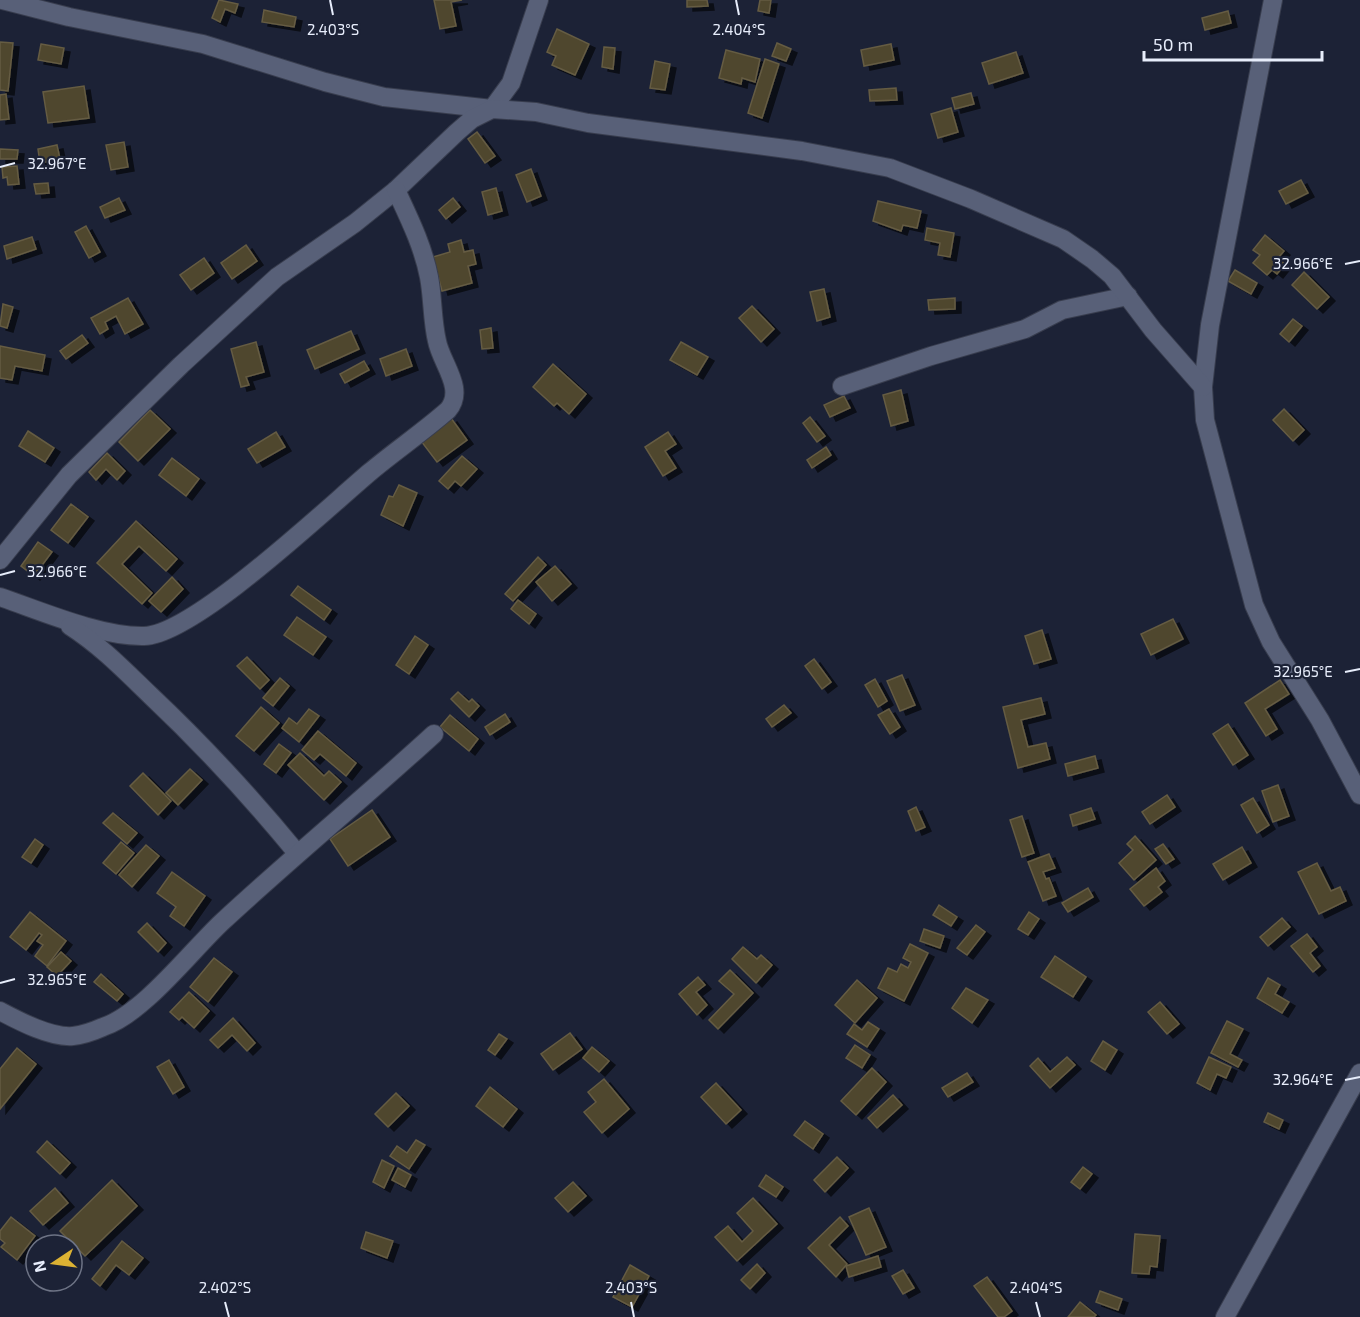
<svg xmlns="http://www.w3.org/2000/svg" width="1360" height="1317" font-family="'Exo 2',sans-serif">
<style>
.building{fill:#4f462e;stroke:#655c43;stroke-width:1.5;filter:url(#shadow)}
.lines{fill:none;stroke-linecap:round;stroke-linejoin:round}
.street-casing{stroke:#383d4e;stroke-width:20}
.street{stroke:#586078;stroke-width:18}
.ticks{fill:none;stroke:#e7edfb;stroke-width:2}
.ticks-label{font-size:15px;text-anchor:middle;fill:#e7edfb;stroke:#1c2236;stroke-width:4.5;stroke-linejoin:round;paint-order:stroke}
</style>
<defs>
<filter id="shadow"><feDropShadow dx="6" dy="4" stdDeviation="0" flood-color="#0009"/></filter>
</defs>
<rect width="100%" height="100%" fill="#1c2236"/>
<g class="building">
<path d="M219,0l19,4 -3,9 -10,-4 -5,13 -8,-4z"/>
<path d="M434,0h28l-11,2 5,24 -16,3z"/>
<path d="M687,0h20l1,6 -21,1z"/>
<path d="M760,0h11l-2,13 -11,-2z"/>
<path d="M264,10l32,7 -2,10 -32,-5z"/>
<path d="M1228,11l3,12 -26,7 -3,-12z"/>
<path d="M557,29l32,15 -14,31 -23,-10 4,-9 -9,-4z"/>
<path d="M0,42l13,1 -5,48 -8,-1z"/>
<path d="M777,43l14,6 -5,12 -14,-5z"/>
<path d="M41,44l23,4 -3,16 -23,-4z"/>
<path d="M891,44l3,16 -30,6 -3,-16z"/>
<path d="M604,47l11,1 -2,21 -11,-2z"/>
<path d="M726,50l34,9 -5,23 -13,-4 -1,6 -22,-6z"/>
<path d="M1016,52l7,21 -34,11 -7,-21z"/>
<path d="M765,59l14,5 -17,54 -14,-5z"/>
<path d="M655,61l15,3 -5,26 -15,-2z"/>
<path d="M84,86l5,32 -41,5 -5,-31z"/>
<path d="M896,88l1,12 -27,1 -1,-11z"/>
<path d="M971,93l3,11 -19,5 -3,-11z"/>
<path d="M6,94l3,25 -9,1v-25z"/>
<path d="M951,108l7,24 -20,6 -7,-24z"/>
<path d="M477,132l18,24 -10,7 -17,-24z"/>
<path d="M124,142l4,25 -17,3 -5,-25z"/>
<path d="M57,145l3,14 -20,4 -2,-14z"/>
<path d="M0,149l18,1 -1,9h-17z"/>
<path d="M17,166l2,18 -11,1 -1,-8 -4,1 -1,-11z"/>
<path d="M531,169l10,27 -14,6 -11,-27z"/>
<path d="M1301,180l7,13 -22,11 -7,-13z"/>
<path d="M48,183l1,10 -13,1 -2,-10z"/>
<path d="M496,188l6,23 -14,4 -6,-23z"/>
<path d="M119,198l6,12 -20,8 -5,-11z"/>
<path d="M453,198l7,9 -14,12 -7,-9z"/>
<path d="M878,201l43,10 -4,17 -14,-3 -2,6 -28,-10z"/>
<path d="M86,226l14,26 -11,6 -14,-26z"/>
<path d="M927,228l27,5 -4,24 -12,-2 2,-12 -15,-3z"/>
<path d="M1265,235l19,16 -6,7 7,6 -8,10 -5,-4 -5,5 -14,-12 7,-8 -7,-5z"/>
<path d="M32,237l4,12 -29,10 -3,-13z"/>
<path d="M461,240l3,12 9,-2 3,14 -8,2 4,17 -30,8 -9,-34 17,-5 -2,-8z"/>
<path d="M246,245l11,16 -25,18 -11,-16z"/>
<path d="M204,258l10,15 -23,17 -11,-15z"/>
<path d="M1235,270l22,13 -6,11 -23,-13z"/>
<path d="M1304,272l25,25 -12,12 -25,-24z"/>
<path d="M824,289l6,28 -13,4 -7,-29z"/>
<path d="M128,298l15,26 -18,10 -9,-18 -11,6 3,7 -8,5 -9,-16z"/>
<path d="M955,298v11l-26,1 -1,-10z"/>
<path d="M3,304l10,3 -6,21 -7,-2z"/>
<path d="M752,306l22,23 -13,13 -22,-24z"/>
<path d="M1293,319l9,7 -13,16 -9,-8z"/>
<path d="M491,328l2,20 -11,1 -2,-19z"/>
<path d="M351,331l8,18 -44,20 -8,-19z"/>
<path d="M82,335l6,8 -22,16 -6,-8z"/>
<path d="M256,342l8,30 -18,5 3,8 -8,2 -10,-38z"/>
<path d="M681,342l27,15 -11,18 -27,-15z"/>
<path d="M0,346l45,9 -3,16 -27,-5 -3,14 -12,-2z"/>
<path d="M406,349l6,17 -26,10 -6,-17z"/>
<path d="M364,361l5,9 -24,13 -5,-9z"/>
<path d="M553,364l33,30 -17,20 -12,-11 -3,3 -21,-19z"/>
<path d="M901,390l7,31 -17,5 -8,-31z"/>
<path d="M844,396l6,12 -20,9 -6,-12z"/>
<path d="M1284,409l20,21 -11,11 -20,-21z"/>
<path d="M150,410l20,19 -32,32 -19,-19z"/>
<path d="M810,417l15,19 -8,6 -14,-19z"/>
<path d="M451,418l16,22 -30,22 -16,-21z"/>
<path d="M28,431l26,17 -9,14 -26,-16z"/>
<path d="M276,432l9,15 -28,16 -9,-14z"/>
<path d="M668,432l8,12 -11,7 11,17 -13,8 -18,-29z"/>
<path d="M826,447l5,8 -19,13 -5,-8z"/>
<path d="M107,453l18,18 -8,9 -11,-11 -10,11 -7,-8z"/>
<path d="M462,456l15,13 -16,17 -6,-5 -7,8 -9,-8z"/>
<path d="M172,458l27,21 -13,17 -27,-21z"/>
<path d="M399,485l18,8 -14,33 -22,-11 8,-19 4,1z"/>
<path d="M71,504l17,13 -20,26 -17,-13z"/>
<path d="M136,521l41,38 -11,12 -27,-25 -17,18 30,29 -10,11 -45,-41z"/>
<path d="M38,542l14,10 -18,24 -13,-10z"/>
<path d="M538,557l8,8 -33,36 -8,-7z"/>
<path d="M555,566l16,18 -19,17 -16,-19z"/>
<path d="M172,577l11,12 -22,23 -12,-11z"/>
<path d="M298,586l33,24 -7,10 -33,-25z"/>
<path d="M518,600l18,14 -7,10 -18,-15z"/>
<path d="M297,617l29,20 -13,18 -29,-20z"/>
<path d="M1173,619l10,20 -32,16 -10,-21z"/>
<path d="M1042,630l9,29 -17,5 -9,-28z"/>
<path d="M415,636l13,9 -19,29 -13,-9z"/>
<path d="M247,657l22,23 -9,9 -23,-23z"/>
<path d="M814,659l17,23 -9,7 -17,-23z"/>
<path d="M902,675l13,30 -15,6 -13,-30z"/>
<path d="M280,678l9,8 -16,20 -10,-8z"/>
<path d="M875,679l12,22 -9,6 -13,-22z"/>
<path d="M1280,680l9,14 -24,15 12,20 -11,7 -21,-33z"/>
<path d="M458,692l11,10 3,-3 7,7 -10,11 -18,-18z"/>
<path d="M1041,698l4,16 -24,6 7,27 18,-4 4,16 -32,9 -15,-61z"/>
<path d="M784,705l7,8 -19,14 -6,-8z"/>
<path d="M261,707l18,16 -25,28 -18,-15z"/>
<path d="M309,709l10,7 -20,26 -17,-14 7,-10 8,6z"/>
<path d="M889,709l11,18 -10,7 -12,-19z"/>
<path d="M505,714l5,8 -20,13 -5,-8z"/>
<path d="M450,715l28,24 -9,12 -29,-24z"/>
<path d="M1228,724l20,31 -15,10 -20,-31z"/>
<path d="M318,731l38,32 -10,13 -26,-22 -6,6 -12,-10z"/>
<path d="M279,744l12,9 -15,20 -12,-9z"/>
<path d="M300,753l24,23 5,-5 12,11 -17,18 -36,-35z"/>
<path d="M1095,756l3,12 -30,8 -3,-12z"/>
<path d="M190,769l12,11 -24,25 -12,-12z"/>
<path d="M143,773l28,28 -13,14 -28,-29z"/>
<path d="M1278,785l11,31 -16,6 -11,-31z"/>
<path d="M1167,795l8,12 -25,17 -8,-12z"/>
<path d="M1253,798l16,27 -12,8 -16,-28z"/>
<path d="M916,807l9,20 -9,4 -8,-20z"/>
<path d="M1091,808l4,11 -22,7 -3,-11z"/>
<path d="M372,810l18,27 -42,29 -18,-27z"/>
<path d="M113,813l24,20 -10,11 -24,-21z"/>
<path d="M1022,816l12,37 -12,4 -12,-37z"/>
<path d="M1135,836l21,24 -22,20 -15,-17 14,-13 -6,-6z"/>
<path d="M35,839l8,6 -12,18 -9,-6z"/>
<path d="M121,842l13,11 -18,21 -13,-11z"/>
<path d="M1163,844l11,15 -8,5 -11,-15z"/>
<path d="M146,845l13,11 -27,31 -13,-12z"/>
<path d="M1242,847l9,16 -28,17 -10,-16z"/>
<path d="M1049,854l6,14 -12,4 3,7 3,-1 7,18 -13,5 -15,-39z"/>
<path d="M1317,863l14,28 9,-4 6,14 -27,13 -21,-42z"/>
<path d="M1156,868l9,13 -7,6 4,5 -18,14 -14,-17z"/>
<path d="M172,872l33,24 -21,30 -14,-10 6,-9 -19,-14z"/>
<path d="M1088,888l5,9 -25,15 -6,-9z"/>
<path d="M939,905l18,12 -6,9 -18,-11z"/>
<path d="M30,912l36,29 -19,25 -12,-10 8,-11 -6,-4 5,-6 -3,-2 -13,17 -16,-13z"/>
<path d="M1029,912l10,7 -11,16 -10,-6z"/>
<path d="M1282,918l8,9 -22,19 -8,-9z"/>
<path d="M147,923l19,20 -8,9 -20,-20z"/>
<path d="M976,925l9,7 -18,23 -10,-7z"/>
<path d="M924,929l20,7 -4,12 -20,-7z"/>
<path d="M1307,934l10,13 -7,6 10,13 -7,6 -22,-26z"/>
<path d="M910,944l18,9 -24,48 -26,-13 10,-20 9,4 4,-8 7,4 3,-6 -8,-4z"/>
<path d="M743,947l14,12 4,-4 11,10 -16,18 -24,-24z"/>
<path d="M61,952l10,9 -14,15 -10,-9z"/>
<path d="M1055,956l31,21 -13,20 -32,-20z"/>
<path d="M214,958l18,14 -24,30 -18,-15z"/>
<path d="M730,970l23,23 -35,36 -9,-9 25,-26 -15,-13z"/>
<path d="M101,974l22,20 -6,7 -23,-19z"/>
<path d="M698,977l7,8 -9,7 11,13 -10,10 -18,-21z"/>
<path d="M1268,978l12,7 -5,9 14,8 -7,11 -25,-15z"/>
<path d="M857,980l20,18 -22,25 -20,-18z"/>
<path d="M966,988l22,12 -16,23 -20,-15z"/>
<path d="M189,992l20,19 -15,17 -12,-11 -3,3 -9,-8z"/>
<path d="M1160,1002l19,22 -12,10 -19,-22z"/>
<path d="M233,1018l22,25 -8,8 -15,-16 -14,13 -8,-8z"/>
<path d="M1227,1021l16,8 -13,25 12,6 -4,7 -27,-14z"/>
<path d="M868,1022l11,7 -12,18 -20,-13 7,-10 8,6z"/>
<path d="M570,1033l12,16 -29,21 -12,-16z"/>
<path d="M499,1034l8,5 -12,16 -7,-5z"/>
<path d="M1103,1041l14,9 -12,20 -14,-9z"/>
<path d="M855,1045l15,10 -8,13 -16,-10z"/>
<path d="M592,1047l17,14 -10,11 -16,-14z"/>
<path d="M17,1048l19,16 -36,45v-40z"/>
<path d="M1067,1057l8,8 -25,23 -20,-22 8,-8 12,14z"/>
<path d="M1209,1057l22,10 -5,11 -9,-4 -7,16 -13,-7z"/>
<path d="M169,1060l15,27 -11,7 -16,-27z"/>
<path d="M872,1068l14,14 -30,33 -15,-14z"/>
<path d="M967,1073l6,9 -25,15 -6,-9z"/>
<path d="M604,1079l25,30 -27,24 -18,-21 12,-10 -8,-10z"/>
<path d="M716,1083l25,27 -15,14 -25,-27z"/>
<path d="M490,1087l27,22 -14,18 -27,-21z"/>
<path d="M396,1093l13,13 -21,21 -13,-13z"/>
<path d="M893,1095l9,10 -25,23 -9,-10z"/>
<path d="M1268,1113l15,7 -4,9 -15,-7z"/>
<path d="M805,1121l18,13 -10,15 -19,-14z"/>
<path d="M416,1140l9,5 -16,24 -19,-13 7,-10 10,7z"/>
<path d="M47,1141l23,22 -10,11 -23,-22z"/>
<path d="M837,1157l11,11 -23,24 -11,-12z"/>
<path d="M382,1160l12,6 -10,22 -11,-6z"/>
<path d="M1083,1167l9,7 -12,15 -9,-7z"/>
<path d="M398,1168l13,7 -6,12 -13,-7z"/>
<path d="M766,1175l17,12 -7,10 -17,-11z"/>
<path d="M112,1180l25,26 -52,50 -25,-25z"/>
<path d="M573,1182l13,14 -18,16 -13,-14z"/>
<path d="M55,1188l13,15 -25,22 -13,-14z"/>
<path d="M753,1198l24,26 -40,37 -22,-24 13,-11 14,16 11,-11 -16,-18z"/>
<path d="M869,1208l17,39 -20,8 -17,-38z"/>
<path d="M11,1217l24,19 -18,24 -16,-13 4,-4 -5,-4v-8z"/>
<path d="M840,1217l8,9 -19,19 18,19 -11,13 -28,-29z"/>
<path d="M366,1232l27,9 -6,17 -26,-10z"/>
<path d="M1135,1234l25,2 -3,31 -7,-1 -1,8 -17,-1z"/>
<path d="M122,1241l21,17 -14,17 -13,-10 -16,21 -8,-7z"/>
<path d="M878,1256l3,11 -32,10 -3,-11z"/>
<path d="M757,1264l8,9 -15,16 -9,-9z"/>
<path d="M630,1265l19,11 -17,31 -19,-10z"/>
<path d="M903,1270l11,18 -11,6 -11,-18z"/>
<path d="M987,1277l25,34 -8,6h-6l-24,-31z"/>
<path d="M1100,1291l22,8 -4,11 -22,-8z"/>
<path d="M1080,1302l16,13 -2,2h-26z"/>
</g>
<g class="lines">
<defs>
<g id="street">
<path d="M2,0l67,17 134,27 122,38 59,15 108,12 19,-26 28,-83"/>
<path d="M1273,0l-63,325 -7,62 2,33 49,185 17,37 49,78 40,75"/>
<path d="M842,386l89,-30 94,-27 37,-19 66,-14"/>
<path d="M0,560l69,-85 112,-110 96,-88 78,-54 41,-33 61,-58 15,-13 20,-10 44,3 52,11 214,28 88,17 81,31 92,40 29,20 20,17 41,54 50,57"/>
<path d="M0,597c41,14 101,40 144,39 50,-1 183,-128 226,-164 25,-21 53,-40 78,-62 18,-21 -7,-47 -11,-69 -5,-21 -4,-43 -8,-64 -6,-31 -20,-59 -33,-87"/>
<path d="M70,626c31,20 54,44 80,69 52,49 101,102 147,158"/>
<path d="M0,1011c19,10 51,27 73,25 9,-1 21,-5 30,-9 40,-13 88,-76 119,-105 69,-64 142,-124 212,-188"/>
<path d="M1225,1317l135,-244"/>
</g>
</defs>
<use href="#street" class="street-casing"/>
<use href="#street" class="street"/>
</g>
<path class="ticks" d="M330,0l3,15M736,0l3,15M0,167l15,-4M1345,264l15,-3M0,575l15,-4M1345,672l15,-3M0,983l15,-4M1345,1080l15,-3M225,1302l4,15M631,1302l3,15M1036,1302l4,15"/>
<g class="ticks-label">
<text x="333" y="35">2.403°S</text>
<text x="739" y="35">2.404°S</text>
<text x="57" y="169">32.967°E</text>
<text x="1303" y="269">32.966°E</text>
<text x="57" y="577">32.966°E</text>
<text x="1303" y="677">32.965°E</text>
<text x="57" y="985">32.965°E</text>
<text x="1303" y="1085">32.964°E</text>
<text x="225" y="1293">2.402°S</text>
<text x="631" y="1293">2.403°S</text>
<text x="1036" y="1293">2.404°S</text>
</g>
<g transform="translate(54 1263) rotate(257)"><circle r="28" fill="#1c2236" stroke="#6d7385" stroke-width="1.5"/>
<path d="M0-4.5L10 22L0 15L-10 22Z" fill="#dcb233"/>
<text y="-9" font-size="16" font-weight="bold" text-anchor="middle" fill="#e7edfb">N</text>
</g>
<path d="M1144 51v9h178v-9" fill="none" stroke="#e7edfb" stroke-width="3"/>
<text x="1153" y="51" font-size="18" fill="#e7edfb" stroke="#1c2236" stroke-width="4.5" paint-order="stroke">50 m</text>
</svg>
